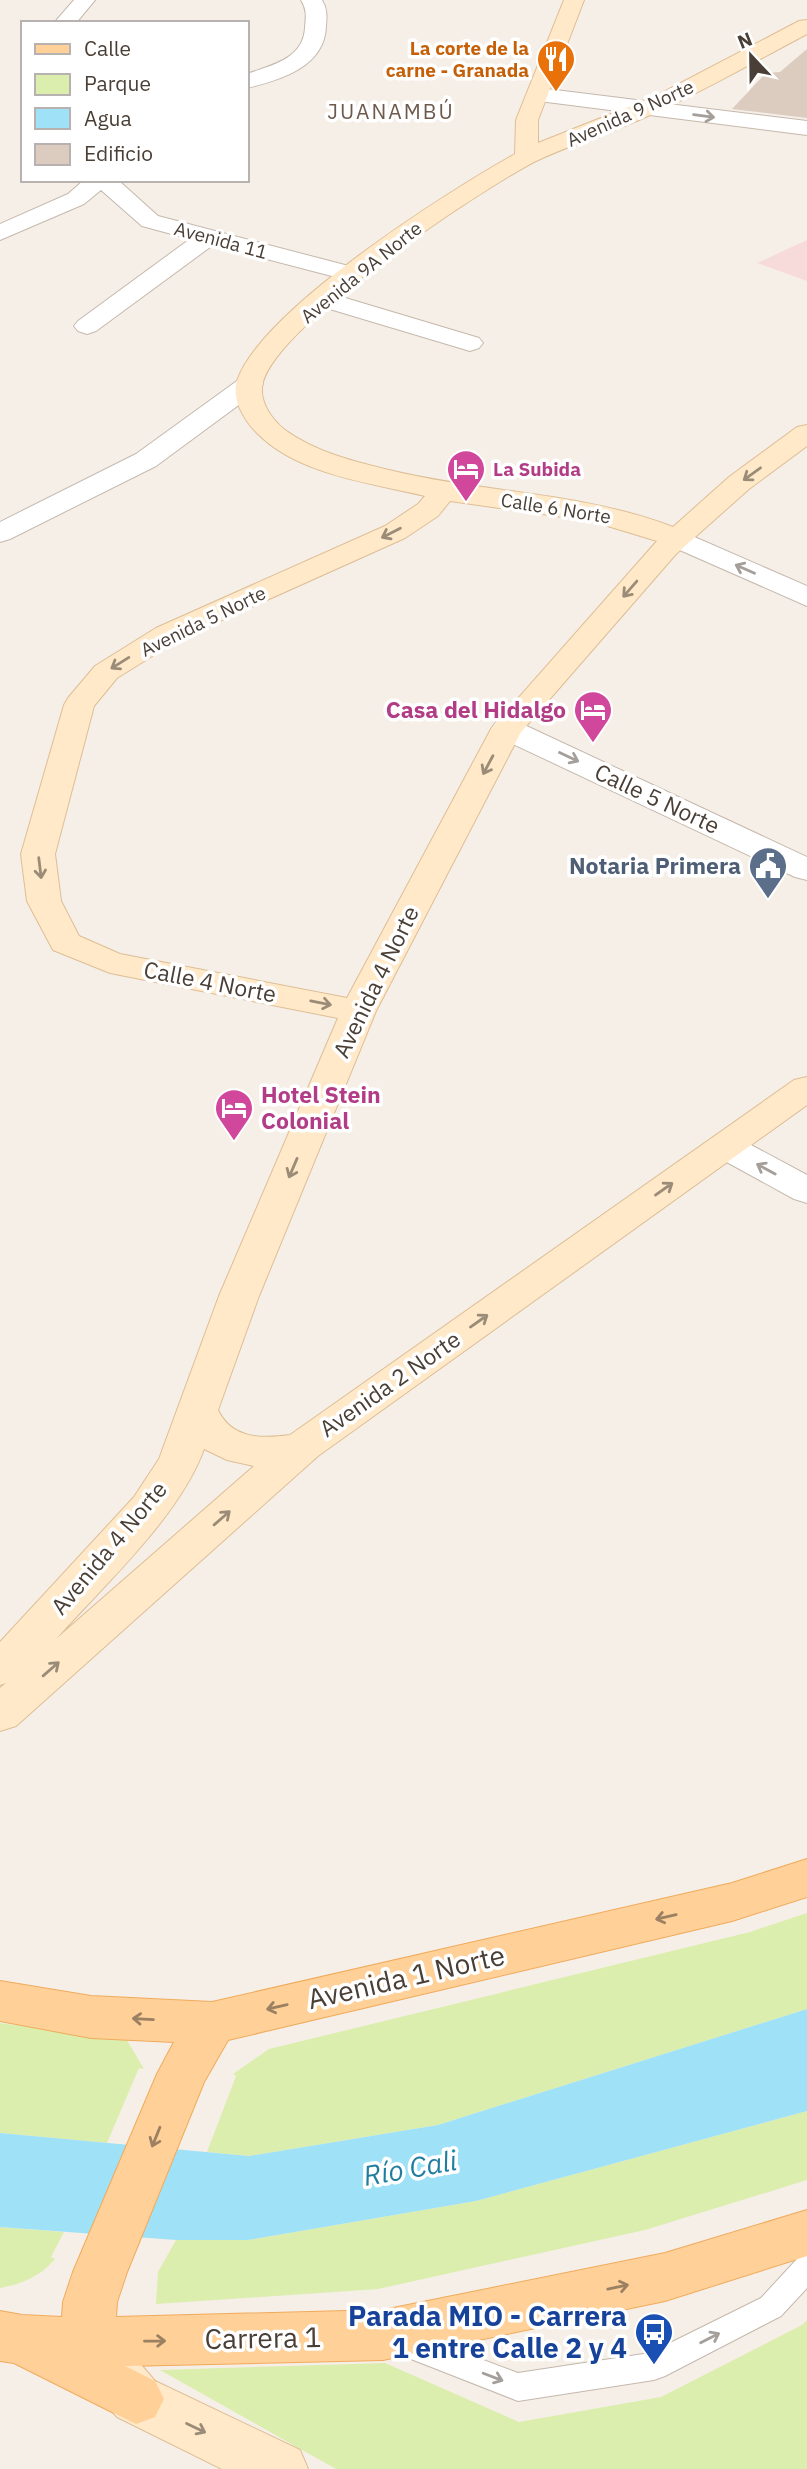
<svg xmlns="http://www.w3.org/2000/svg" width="807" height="2469" viewBox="0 0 807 2469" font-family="'IBM Plex Sans',sans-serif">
  <rect width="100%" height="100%" fill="#f6efe8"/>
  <path fill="#f7dbdb" d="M807,240V281L757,263Z"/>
  <path fill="#dbeead" d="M807,1913V2009L438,2125L249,2156L207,2152L236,2076L233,2074L269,2049L750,1932Z
    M0,2023L127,2040L144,2069L139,2068L107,2143L0,2133Z
    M807,2111V2180L645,2230L378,2289L156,2304L158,2272L176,2240H248L476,2201Z
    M0,2227L64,2232L51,2257L55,2259C41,2276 22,2284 0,2288Z
    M807,2320V2469H336L160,2370L385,2363L519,2422L661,2397L802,2325Z"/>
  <path fill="#9fe2f8" d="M807,2009V2111L476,2201L248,2240H176L0,2227V2133L249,2156L438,2125Z"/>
  <path fill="#dbccbf" d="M807,49V118L732,109L766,73L780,72Z"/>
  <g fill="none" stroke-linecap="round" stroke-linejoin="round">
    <defs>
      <path id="lane" d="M807,2255V2288L781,2316L665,2376L654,2380L518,2401L388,2350L383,2341L388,2332L398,2328L518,2373L650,2353L761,2298L797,2259Z"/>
      <path id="street" d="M74,0H95L76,23H54Z
        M301,0H322C327,8 327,16 326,26C325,67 280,80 247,88V74C272,65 303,59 305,28C306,17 307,9 301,0Z
        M539,88L807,121V135L531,100L528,95L531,90Z
        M84,180H118L158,216L360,269L363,274L360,279L351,281L213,245L96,331L87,334L78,331L74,326L78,321L190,239L142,226L101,190L84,204L0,240V224L68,194Z
        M322,291L479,338L483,343L479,348L470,351L313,304L309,299L313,294Z
        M250,376L259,378L263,384L259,390L156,466L10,539L0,542V522L136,454L241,378Z
        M676,529L807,586V606L666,544L662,538L666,532Z
        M507,720L518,722L807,857V880L795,877L496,736L491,729L496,722Z
        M725,1134L738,1138L807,1175V1203L794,1199L712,1154L706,1146L712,1138Z"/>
      <path id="secondary" d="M564,0H584L538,120V143L656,96L799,21L807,20V34C754,62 702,92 648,116C611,133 571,144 534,162C477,192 280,323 263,382C258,400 271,419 285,430C316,452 352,461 389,470C482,493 583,492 673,527L729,477L797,427L807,425V446L749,489L676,554L521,732L376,1011L259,1296L218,1410C232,1439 261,1439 290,1435L794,1080L807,1077V1105L318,1456L16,1726L0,1731V1688L6,1683L0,1685V1642L134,1497L159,1459L219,1296L338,1018L110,973L53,950L27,901L21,854L64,705L68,698L95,666L156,628L385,526L418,504L425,496C371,483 298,475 257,433C245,421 231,399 237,381C261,310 447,192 515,154L516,120ZM450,501L591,521L657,541L491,729L347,998L120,954L79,936L61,901L55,854L94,706L117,678L178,640L405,538L438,516ZM204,1449L227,1460L254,1466L56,1639C104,1585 180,1516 204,1449Z
        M118,2353L137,2360L155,2381L300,2450L308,2469H222L117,2417L99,2396L91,2378L99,2360Z"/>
      <path id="primary" d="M807,1859V1897L732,1921L228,2040L204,2082L127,2272L117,2302L116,2317L383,2310L665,2253L807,2210V2256L665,2301L383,2360L125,2366L155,2381L164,2399L155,2417L136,2424L14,2363L0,2361V2311L22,2315L62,2317L63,2302L73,2272L157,2074L174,2042L91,2038L0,2021V1981L91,1996L212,2002L732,1883Z"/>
    </defs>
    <use href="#lane" stroke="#c5b8ac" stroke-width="2"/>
    <use href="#street" stroke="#c5b8ac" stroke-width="2"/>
    <use href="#secondary" stroke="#ddbe95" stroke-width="2"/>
    <use href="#primary" stroke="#f0ab5c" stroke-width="2"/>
    <use href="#lane" fill="#fff" fill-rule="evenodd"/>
    <use href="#street" fill="#fff" fill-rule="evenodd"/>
    <use href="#secondary" fill="#ffe9c9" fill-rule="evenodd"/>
    <use href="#primary" fill="#ffd098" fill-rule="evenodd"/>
  </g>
  <defs><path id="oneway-shaft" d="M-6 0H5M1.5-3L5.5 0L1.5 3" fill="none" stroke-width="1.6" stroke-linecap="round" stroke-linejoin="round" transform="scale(1.75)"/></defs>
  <g stroke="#a49f9a">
    <use href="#oneway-shaft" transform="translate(704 116) rotate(7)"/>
    <use href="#oneway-shaft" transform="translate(745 569) rotate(-156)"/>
    <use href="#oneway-shaft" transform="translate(569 757) rotate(25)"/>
    <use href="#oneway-shaft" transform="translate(766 1169) rotate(-151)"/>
    <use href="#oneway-shaft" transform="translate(710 2338) rotate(-27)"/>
    <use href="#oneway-shaft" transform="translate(493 2377) rotate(21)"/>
  </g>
  <g stroke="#9b8c78">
    <use href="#oneway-shaft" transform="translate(752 474) rotate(144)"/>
    <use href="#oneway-shaft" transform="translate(391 533) rotate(153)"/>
    <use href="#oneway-shaft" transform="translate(630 589) rotate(131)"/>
    <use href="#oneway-shaft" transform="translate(120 663) rotate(148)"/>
    <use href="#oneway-shaft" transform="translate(488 765) rotate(118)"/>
    <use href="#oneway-shaft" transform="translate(40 868) rotate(83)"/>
    <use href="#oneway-shaft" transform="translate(321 1003) rotate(11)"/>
    <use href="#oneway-shaft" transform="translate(293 1168) rotate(113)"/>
    <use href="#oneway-shaft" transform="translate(664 1189) rotate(-35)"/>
    <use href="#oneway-shaft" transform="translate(479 1321) rotate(-35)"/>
    <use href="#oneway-shaft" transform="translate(222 1518) rotate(-41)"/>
    <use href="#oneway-shaft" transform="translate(51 1669) rotate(-41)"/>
    <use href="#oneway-shaft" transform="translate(196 2428) rotate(26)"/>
  </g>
  <g stroke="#9b8062">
    <use href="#oneway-shaft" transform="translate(666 1917) rotate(167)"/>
    <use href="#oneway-shaft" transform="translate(277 2007) rotate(167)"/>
    <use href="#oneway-shaft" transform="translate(143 2019) rotate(-177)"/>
    <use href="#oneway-shaft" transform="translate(156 2137) rotate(112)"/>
    <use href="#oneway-shaft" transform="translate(618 2287) rotate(-12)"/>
    <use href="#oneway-shaft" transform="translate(155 2341) rotate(-1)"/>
  </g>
  <defs>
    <symbol id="restaurant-pin" viewBox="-11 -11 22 30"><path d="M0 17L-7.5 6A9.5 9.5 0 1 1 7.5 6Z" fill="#e8710a" stroke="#fff"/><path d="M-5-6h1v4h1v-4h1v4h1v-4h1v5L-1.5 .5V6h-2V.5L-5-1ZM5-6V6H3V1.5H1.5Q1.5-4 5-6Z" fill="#fff"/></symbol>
    <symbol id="hotel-pin" viewBox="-11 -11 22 30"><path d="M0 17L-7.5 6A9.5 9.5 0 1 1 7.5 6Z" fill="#d1479c" stroke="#fff"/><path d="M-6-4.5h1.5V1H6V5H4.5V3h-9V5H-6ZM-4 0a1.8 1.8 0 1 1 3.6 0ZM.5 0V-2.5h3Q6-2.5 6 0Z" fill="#fff"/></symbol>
    <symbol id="civic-pin" viewBox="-11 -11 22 30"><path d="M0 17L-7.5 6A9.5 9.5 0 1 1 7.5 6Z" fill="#5c6f8a" stroke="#fff"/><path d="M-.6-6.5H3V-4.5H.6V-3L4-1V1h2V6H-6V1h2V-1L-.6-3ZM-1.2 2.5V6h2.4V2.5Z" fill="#fff"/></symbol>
    <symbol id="bus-pin" viewBox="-11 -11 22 30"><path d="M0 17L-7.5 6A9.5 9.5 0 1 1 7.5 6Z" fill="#1a4fb4" stroke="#fff"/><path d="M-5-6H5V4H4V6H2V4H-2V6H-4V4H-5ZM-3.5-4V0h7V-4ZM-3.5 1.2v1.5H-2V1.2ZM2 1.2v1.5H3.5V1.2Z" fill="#fff"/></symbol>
  </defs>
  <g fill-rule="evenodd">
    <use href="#restaurant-pin" x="534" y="37" width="44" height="60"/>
    <use href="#hotel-pin" x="444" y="447" width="44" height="60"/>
    <use href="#hotel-pin" x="571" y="688" width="44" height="60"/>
    <use href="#civic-pin" x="746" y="844" width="44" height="60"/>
    <use href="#hotel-pin" x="212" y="1086" width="44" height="60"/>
    <use href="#bus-pin" x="632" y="2310" width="44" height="60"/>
  </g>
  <g text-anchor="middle" stroke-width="7" stroke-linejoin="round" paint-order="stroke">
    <g font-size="19" font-weight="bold" fill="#c56008" stroke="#fff" text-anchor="end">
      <text x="529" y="55">La corte de la<tspan x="529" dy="22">carne - Granada</tspan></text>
    </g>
    <g font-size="19" fill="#4a3f36" stroke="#fff">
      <text transform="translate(630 113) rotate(-24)" y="7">Avenida 9 Norte</text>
      <text transform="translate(221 240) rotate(15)" y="7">Avenida 11</text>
      <text transform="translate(361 272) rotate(-39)" y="7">Avenida 9A Norte</text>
      <text transform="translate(556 508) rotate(9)" y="7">Calle 6 Norte</text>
      <text transform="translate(203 621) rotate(-26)" y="7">Avenida 5 Norte</text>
    </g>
    <g font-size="19" font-weight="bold" fill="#b23c85" stroke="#fff" text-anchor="start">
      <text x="493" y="476">La Subida</text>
    </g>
    <g font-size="21" letter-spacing="2" fill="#6e5a4c" stroke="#fff">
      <text x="391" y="119">JUANAMBÚ</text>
    </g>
    <g font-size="23" font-weight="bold" fill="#b23c85" stroke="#fff" text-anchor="end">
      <text x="566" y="718">Casa del Hidalgo</text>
      <text x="261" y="1103" text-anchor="start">Hotel Stein<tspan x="261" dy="26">Colonial</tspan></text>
    </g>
    <g font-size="23" fill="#4a3f36" stroke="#fff">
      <text transform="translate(657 799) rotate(25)" y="8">Calle 5 Norte</text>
      <text transform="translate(210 982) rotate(11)" y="8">Calle 4 Norte</text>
      <text transform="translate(376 982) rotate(-64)" y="8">Avenida 4 Norte</text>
      <text transform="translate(390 1384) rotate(-35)" y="8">Avenida 2 Norte</text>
      <text transform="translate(109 1548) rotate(-50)" y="8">Avenida 4 Norte</text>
    </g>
    <g font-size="23" font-weight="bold" fill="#4e5e75" stroke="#fff" text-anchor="end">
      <text x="741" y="874">Notaria Primera</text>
    </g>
    <g font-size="28" fill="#4a3f36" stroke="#fff">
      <text transform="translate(406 1977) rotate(-13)" y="10">Avenida 1 Norte</text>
      <text transform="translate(263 2338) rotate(-1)" y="10">Carrera 1</text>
    </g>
    <g font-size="28" font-style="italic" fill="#1f7e9f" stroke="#fff">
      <text transform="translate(410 2168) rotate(-10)" y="10">Río Cali</text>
    </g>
    <g font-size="28" font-weight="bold" fill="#164399" stroke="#fff" text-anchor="end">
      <text x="627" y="2326">Parada MIO - Carrera<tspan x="627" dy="32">1 entre Calle 2 y 4</tspan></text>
    </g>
  </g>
  <rect x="21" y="21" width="228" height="161" fill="#ffffff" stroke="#b7b2af" stroke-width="2"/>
  <rect x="35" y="44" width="35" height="10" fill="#ffd098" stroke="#b7b2af" stroke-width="2"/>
  <text x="84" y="56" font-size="21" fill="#4a3f36">Calle</text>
  <rect x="35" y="74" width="35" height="21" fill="#dbeead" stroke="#b7b2af" stroke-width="2"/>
  <text x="84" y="91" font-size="21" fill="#4a3f36">Parque</text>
  <rect x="35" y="108" width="35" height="21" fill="#9fe2f8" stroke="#b7b2af" stroke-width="2"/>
  <text x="84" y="126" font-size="21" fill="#4a3f36">Agua</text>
  <rect x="35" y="144" width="35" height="21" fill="#dbccbf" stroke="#b7b2af" stroke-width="2"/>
  <text x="84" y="161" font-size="21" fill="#4a3f36">Edificio</text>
  <g transform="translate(751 56) rotate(338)" stroke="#ffffff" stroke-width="5" paint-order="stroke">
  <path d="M0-5L12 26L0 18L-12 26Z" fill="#4a3f36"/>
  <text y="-10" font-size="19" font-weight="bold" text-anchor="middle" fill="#4a3f36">N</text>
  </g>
</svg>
